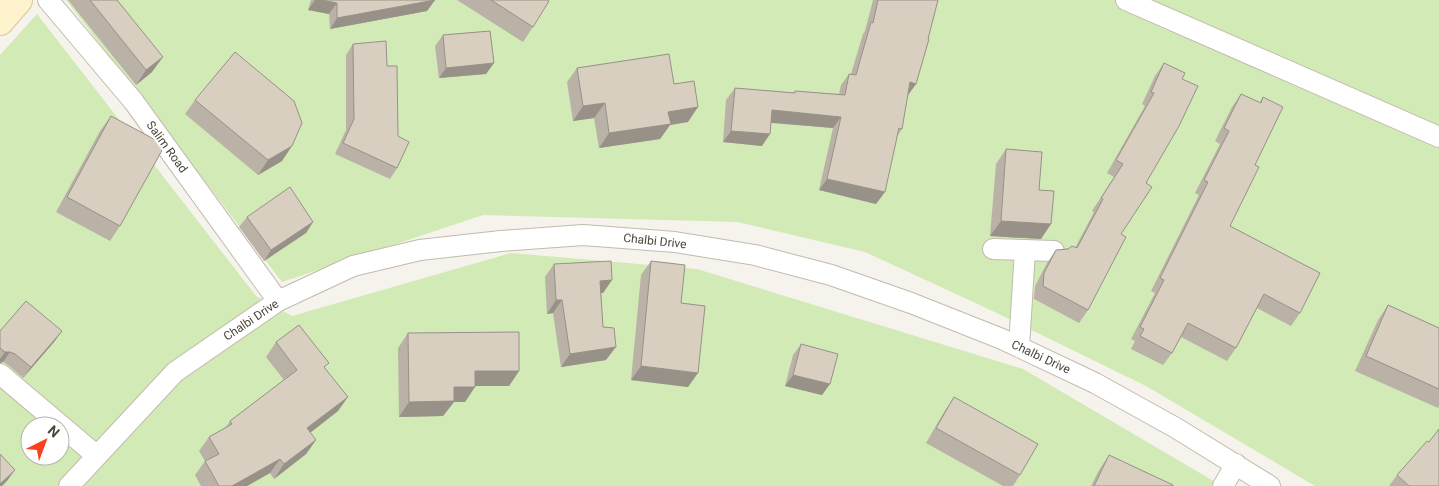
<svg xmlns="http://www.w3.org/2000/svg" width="1439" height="486" viewBox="0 0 1439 486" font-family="Roboto,sans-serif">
  <rect width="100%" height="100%" fill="#f6f3ec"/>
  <path fill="#d2eab5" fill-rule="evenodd" d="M66,0H1439V486H1315L1146,386L982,306L865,252L738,222L483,215L282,282Z
    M37,14L256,296L292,316L511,253L697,269L1023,369L1222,486H0V55ZM30,426H60V456H30Z"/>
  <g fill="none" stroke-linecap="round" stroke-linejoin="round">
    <defs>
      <path id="street" d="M48,0L134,102L278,301
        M1126,0L1439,137
        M993,249L1054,251
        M1019,347L1025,250
        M0,374L97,456
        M69,486L175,372L278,301L353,266L420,250L501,241L583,235L675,242L755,255L831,275L911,303L1002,339L1095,383L1176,428L1270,486
        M1223,486L1236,464"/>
      <path id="secondary" d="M0,21L18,0"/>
    </defs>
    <use href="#street" stroke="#c2bbae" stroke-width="22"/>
    <use href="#secondary" stroke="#d6c79b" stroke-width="30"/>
    <use href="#street" stroke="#fff" stroke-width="20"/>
    <use href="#secondary" stroke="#fff3cd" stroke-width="28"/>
  </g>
  <path fill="#bab2a6" d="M68,0H117L152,72L136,85Z
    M311,0H435L427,11L330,29L329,14L308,10Z
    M457,0H547L533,27L523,42Z
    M873,0H938L916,84L908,95H907L902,129L898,135L876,204L819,190L833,128L771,123L762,146L723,142L726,100L735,88L794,93L795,91L839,94L841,85L849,74H851L863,34L865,31Z
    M443,35L494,63L486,74L439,78L435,46Z
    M353,44L387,66L398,136L397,168L390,179L335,154L346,130V55Z
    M1164,63L1182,79L1146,183L1121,234L1088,310L1079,323L1034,299L1035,286L1047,263L1056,250L1075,248L1094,212L1092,211L1114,177L1107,173L1145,106L1142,104L1155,76Z
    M577,68L674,84L688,122L670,125L660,139L599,148L594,118L573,121L567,82Z
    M1241,94L1259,103L1263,97L1255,165L1230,226L1300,313L1291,326L1257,308L1236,348L1227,361L1181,337L1172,353L1163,365L1131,349L1135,341L1131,339L1155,293L1151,291L1199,195L1195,193L1220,144L1215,141L1232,107Z
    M195,100L282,161L258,175L185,114Z
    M111,116L120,226L110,241L56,212L100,131Z
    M1006,149L1039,190L1041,239L990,236L996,164Z
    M247,217L313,222L306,233L264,261L239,227Z
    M651,261L681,303L688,387L631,380L641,275Z
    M554,264L612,280L603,293H601L603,327L606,360L561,367L553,313L547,314L545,277Z
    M1388,305L1439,328V406L1438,408L1355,371L1378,320Z
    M0,331H62L54,342L23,378L8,365L3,362L0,363Z
    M408,333L519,371L509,386H475L465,402H454L443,416L399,417L398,348Z
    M276,342L325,368L338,411L310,433L316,440L306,454L274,479L270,473L247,486H201L195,475L205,461L199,451L209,437L226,427L230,421L284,380L266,357Z
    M801,344L830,384L822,395L785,386L793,355Z
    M954,397L1020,475L1013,486H1003L926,443L944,412Z
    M1429,442L1439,486H1389L1397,475Z
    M1109,455L1173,486H1091L1099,470Z"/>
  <path fill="#979187" d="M315,0H322L337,3L329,14L308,10Z
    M435,0L427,11L330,29L337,18Z
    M163,57L152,72L136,85L146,70Z
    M494,63L486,74L439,78L446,68Z
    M910,82L916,84L908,95L901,93Z
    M605,103L594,118L573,121L583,106Z
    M698,107L688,122L670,125L660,139L599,148L609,133L668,112Z
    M772,110L841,117L833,128L764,122Z
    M731,131L770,134L762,146L723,142Z
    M292,146L282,161L258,175L268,160Z
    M827,179L885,192L876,204L819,190Z
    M1001,221L1051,224L1041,239L990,236Z
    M313,222L306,233L264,261L271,250Z
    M612,280L603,293L591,294L600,281Z
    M556,300H562L553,313L547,314Z
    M62,331L54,342L23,378L31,367Z
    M616,347L606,360L561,367L570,354Z
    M5,352H10L3,362L0,363V359Z
    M641,366L698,373L688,387L631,380Z
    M475,371H519L509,386H464Z
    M793,375L830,384L822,395L785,386Z
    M454,387H475L465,402H454L443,416L399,417L409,402Z
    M348,397L338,411L297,443L307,428Z
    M316,440L306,454L274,479L284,464Z
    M280,459L270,473L247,486H232Z
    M15,470L7,481L2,486H0V484Z"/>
  <path fill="#d8cfc1" stroke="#979187" d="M90,0H117L163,57L146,70Z
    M322,0H435L337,18V3Z
    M491,0H547L549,1L533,27Z
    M878,0H938L928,39H929L916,84L910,82L902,129L899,128L885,192L827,179L841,117L772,110L770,134L731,131L735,88L795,93V91L845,95L849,74L856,75L871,22L873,23Z
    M490,31L494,63L446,68L443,35Z
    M386,41L387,66H397L398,136L409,142L397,168L343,143L354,119L353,44Z
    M235,52L294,101L302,123L292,146L268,160L195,100Z
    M669,54L674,84L694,81L698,107L668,112L671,124L609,133L605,103L583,106L577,68Z
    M1164,63L1185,73L1182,79L1198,86L1179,126L1146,183L1152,187L1121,234L1126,237L1088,310L1043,286L1044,273L1056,250L1068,249L1072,246L1077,248L1103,199L1101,198L1123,164L1116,160L1154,93L1151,92Z
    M1241,94L1261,103L1263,97L1283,107L1255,165L1259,167L1230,226L1320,273L1300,313L1264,294L1236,348L1188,323L1172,353L1140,336L1144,329L1140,327L1164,280L1160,278L1208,182L1204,180L1229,131L1224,128Z
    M111,116L165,145L120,226L67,197Z
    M1006,149L1042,152L1039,190L1054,191L1051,224L1001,221Z
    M290,187L313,222L271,250L247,217Z
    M611,261L612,280L600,281L603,327L614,328L616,347L570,354L562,300H556L554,264Z
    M651,261L685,265L681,303L705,306L698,373L641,366Z
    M26,301L62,331L31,367L15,354L10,352H5L0,348V331Z
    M1388,305L1439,328V389L1366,356Z
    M299,325L329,363L324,367L348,397L307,428L316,440L284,464L280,459L232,486H219L205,461L219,454L209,437L232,424L230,421L297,370L276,342Z
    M519,332V371H475V387H454V401L409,402L408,333Z
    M801,344L838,354L830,384L793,375Z
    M954,397L1038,444L1020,475L936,428Z
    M1439,429V486H1409L1397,475L1427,441L1429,442Z
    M0,454L15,470L0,484Z
    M1109,455L1173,485V486H1094Z"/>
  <g text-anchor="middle" stroke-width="4" stroke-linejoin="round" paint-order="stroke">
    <g font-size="12" fill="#4b4439" stroke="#fff">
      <text transform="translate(167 147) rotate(54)" y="4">Salim Road</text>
      <text transform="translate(655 241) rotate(6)" y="4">Chalbi Drive</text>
      <text transform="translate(251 320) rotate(-34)" y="4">Chalbi Drive</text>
      <text transform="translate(1041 357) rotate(25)" y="4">Chalbi Drive</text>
    </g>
  </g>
  <g transform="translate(45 441) rotate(42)"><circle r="24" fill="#ffffff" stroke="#b7b4b0"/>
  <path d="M0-4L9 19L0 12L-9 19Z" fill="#fc3f1d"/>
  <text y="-8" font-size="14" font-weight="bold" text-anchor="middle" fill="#4b4439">N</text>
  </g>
</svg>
